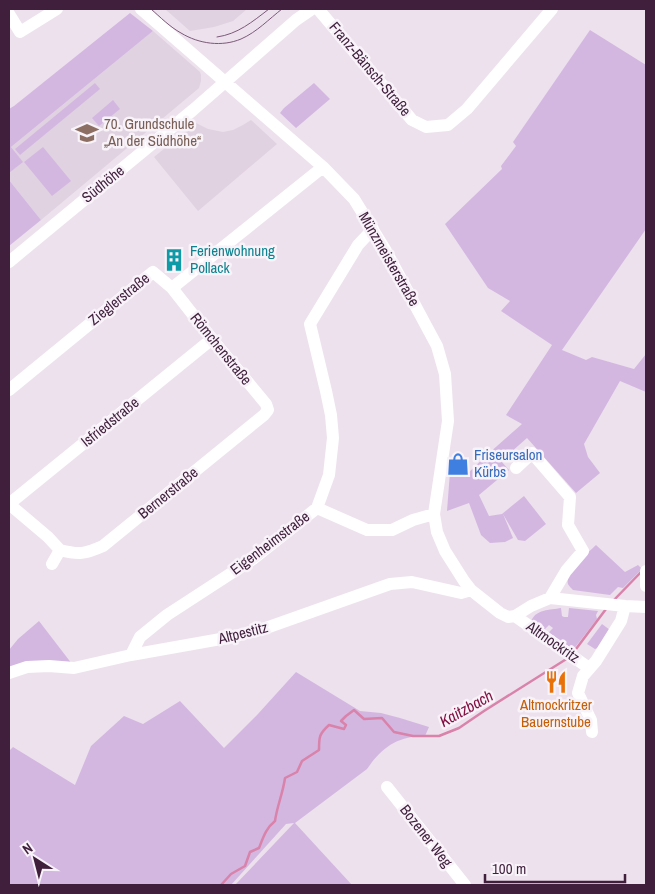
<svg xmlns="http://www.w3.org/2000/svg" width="655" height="894" viewBox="0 0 655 894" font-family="'Archivo Narrow',sans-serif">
  <rect width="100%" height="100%" fill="#ede1ed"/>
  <path fill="#e0d2e1" d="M165,9H247L233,21L214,27L190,31Z
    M153,31L200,72L201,75V81L199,88L41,220L9,180V173L22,162L11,147Z
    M251,120L277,144L198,211L154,157L196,123L208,129L223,132L233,130L243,125Z"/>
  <path fill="#d3b7e1" d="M130,13L153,31L11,147L23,162L9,173V109L14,106Z
    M590,30L646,65V229L562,350L586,360L592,357L634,369L646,354V392L620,381L584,444L588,457L600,473L576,493L527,438L501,461L509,470L479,495L489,516L502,514L524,496L546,524L525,541L518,540L503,514L513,538L505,542L490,543L481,535L469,503L447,511L450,472L466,475L488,454L522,424L506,415L552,345L501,311L510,301L488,288L445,224L502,169L501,166L516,146L513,142Z
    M95,83L100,89L20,155L15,149Z
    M314,83L330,99L296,128L280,113L284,108Z
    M113,100L120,109L99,126L92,118Z
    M43,147L71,181L52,196L24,162Z
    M9,180L41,220L9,246Z
    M596,545L625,572L638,565L642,569L623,588L618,587L610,595L573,590C573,590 568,585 568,584C564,573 589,552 596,545Z
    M561,608L562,616L564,617H568L569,608L598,611L596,615L597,619L573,650L547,634L553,628L549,625L544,630L531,622C535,609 550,610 561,608Z
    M39,621L72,664L9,669V650L18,639Z
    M602,624L610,630L600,647L595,649L587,644Z
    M296,672L360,711L381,713L400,718L429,727L425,736C398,736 382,747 367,769L295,823L352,885H235L294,823L286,824L231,885H9V751L13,747L75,785L91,746L124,716L143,724L180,701L224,748L257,715Z"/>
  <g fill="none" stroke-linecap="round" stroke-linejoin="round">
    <path stroke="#d982aa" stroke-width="2.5" d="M613,601L642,571
      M573,653L606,609
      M221,885L231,874L245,866L250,852L259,848C263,838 266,828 275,821C277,806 283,793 285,778L297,772L302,761L319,750C319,737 319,734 329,725L344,729L346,725L341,721L346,716L354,710L364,719L382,718L394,732L413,736H439L459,728L484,711L568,658"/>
    <path stroke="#fff" stroke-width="12" d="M141,9L323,167L354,199L386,251L437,346L445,374L448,421L434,514L437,532L445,551L464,581L471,590L500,613L508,617L515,616L531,606L550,598L625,606L646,607
      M318,9L412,120L426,127L448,125L467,109L552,9
      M9,14L20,32L57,9
      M9,262L193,110L296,20L312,9
      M172,288L323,167
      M9,390L153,272L172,288L212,339L266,404L268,410L264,415L103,546C85,554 79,555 60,550
      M516,468L532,453L570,497L568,525L583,551L566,571L550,598
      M9,504L212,339
      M9,504L48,537L60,550
      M317,508L367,530H392L413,520L434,514
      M52,564L60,550
      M646,571V586
      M515,616L589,668
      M131,655L140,637L167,615L253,559L317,508L329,475L333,438L331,415L326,391L310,324L358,245L373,229
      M9,673L27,667L49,666L74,668L131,655L232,637L266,628L390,584L412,582L461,593L471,590
      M592,732L591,720L578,693L583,676L596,661L621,621L625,606
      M387,787L465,885"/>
    <path stroke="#7c5978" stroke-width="1" d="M151,9C160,17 170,27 181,33C199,44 222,47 241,39C257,32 269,19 282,9
      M217,37C238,34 252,22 269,9"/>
  </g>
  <defs>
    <symbol id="school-bare" viewBox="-9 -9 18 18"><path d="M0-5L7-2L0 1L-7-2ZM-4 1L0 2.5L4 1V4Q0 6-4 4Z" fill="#8d6e63" stroke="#f8f2f9" stroke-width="2.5" paint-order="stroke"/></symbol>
    <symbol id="building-bare" viewBox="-9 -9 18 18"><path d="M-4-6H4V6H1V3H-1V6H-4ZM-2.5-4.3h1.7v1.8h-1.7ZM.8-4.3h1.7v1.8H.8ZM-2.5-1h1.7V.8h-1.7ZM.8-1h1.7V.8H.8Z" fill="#0f9aa8" stroke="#f8f2f9" stroke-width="2.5" paint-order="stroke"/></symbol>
    <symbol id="shop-bare" viewBox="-9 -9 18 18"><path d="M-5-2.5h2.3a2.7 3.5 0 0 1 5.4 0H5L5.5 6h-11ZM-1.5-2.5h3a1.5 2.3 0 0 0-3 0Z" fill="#3f7fe0" stroke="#f8f2f9" stroke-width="2.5" paint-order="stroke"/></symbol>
    <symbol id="restaurant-bare" viewBox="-9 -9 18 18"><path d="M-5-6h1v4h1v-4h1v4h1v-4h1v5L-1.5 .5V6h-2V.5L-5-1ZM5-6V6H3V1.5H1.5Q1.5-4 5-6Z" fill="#e8710a" stroke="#f8f2f9" stroke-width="2.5" paint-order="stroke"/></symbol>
  </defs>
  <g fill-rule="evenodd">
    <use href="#school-bare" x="71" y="117" width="32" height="32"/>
    <use href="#building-bare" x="158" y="244" width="32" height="32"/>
    <use href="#shop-bare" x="442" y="448" width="32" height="32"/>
    <use href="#restaurant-bare" x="540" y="666" width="32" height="32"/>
  </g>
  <g text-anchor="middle" stroke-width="5" stroke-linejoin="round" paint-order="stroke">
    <g font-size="15" fill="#401f3c" stroke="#f8f2f9">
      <text transform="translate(370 69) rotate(50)" y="5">Franz-Bänsch-Straße</text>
      <text transform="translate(103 184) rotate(-39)" y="5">Südhöhe</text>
      <text transform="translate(389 259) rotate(60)" y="5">Münzmeisterstraße</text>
      <text transform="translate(119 299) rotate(-39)" y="5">Zieglerstraße</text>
      <text transform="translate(221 349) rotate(51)" y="5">Römchenstraße</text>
      <text transform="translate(110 422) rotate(-39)" y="5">Isfriedstraße</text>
      <text transform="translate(168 493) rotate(-39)" y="5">Bernerstraße</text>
      <text transform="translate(270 543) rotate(-37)" y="5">Eigenheimstraße</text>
      <text transform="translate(243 633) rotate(-14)" y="5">Altpestitz</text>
      <text transform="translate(553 642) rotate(35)" y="5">Altmockritz</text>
      <text transform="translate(426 836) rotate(52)" y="5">Bozener Weg</text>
    </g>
    <g font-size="15" fill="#785e54" stroke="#f8f2f9" text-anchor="start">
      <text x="104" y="129">70. Grundschule<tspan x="104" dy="17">„An der Südhöhe“</tspan></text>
    </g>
    <g font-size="15" fill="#0d838f" stroke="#f8f2f9" text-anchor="start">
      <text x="190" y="256">Ferienwohnung<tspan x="190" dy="17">Pollack</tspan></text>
    </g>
    <g font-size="15" fill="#366cbe" stroke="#f8f2f9" text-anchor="start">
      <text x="474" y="460">Friseursalon<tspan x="474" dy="17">Kürbs</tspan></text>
    </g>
    <g font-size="15" fill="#c56008" stroke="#f8f2f9">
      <text x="556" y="710">Altmockritzer<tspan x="556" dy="17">Bauernstube</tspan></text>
    </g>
    <g font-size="16" font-style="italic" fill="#831244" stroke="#f8f2f9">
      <text transform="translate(466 708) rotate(-29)" y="6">Kaitzbach</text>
    </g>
  </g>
  <rect width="655" height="894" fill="none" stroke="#401f3c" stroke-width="20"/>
  <g transform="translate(35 859) rotate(324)" stroke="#f8f2f9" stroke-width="4" paint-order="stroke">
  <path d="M0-4L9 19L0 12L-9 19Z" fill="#401f3c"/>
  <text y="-8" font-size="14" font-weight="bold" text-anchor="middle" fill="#401f3c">N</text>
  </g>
  <path d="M485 874v8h140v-8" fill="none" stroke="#401f3c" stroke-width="2.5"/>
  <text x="492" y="874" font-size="15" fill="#401f3c" stroke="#f8f2f9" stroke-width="4" paint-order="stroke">100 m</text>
</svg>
